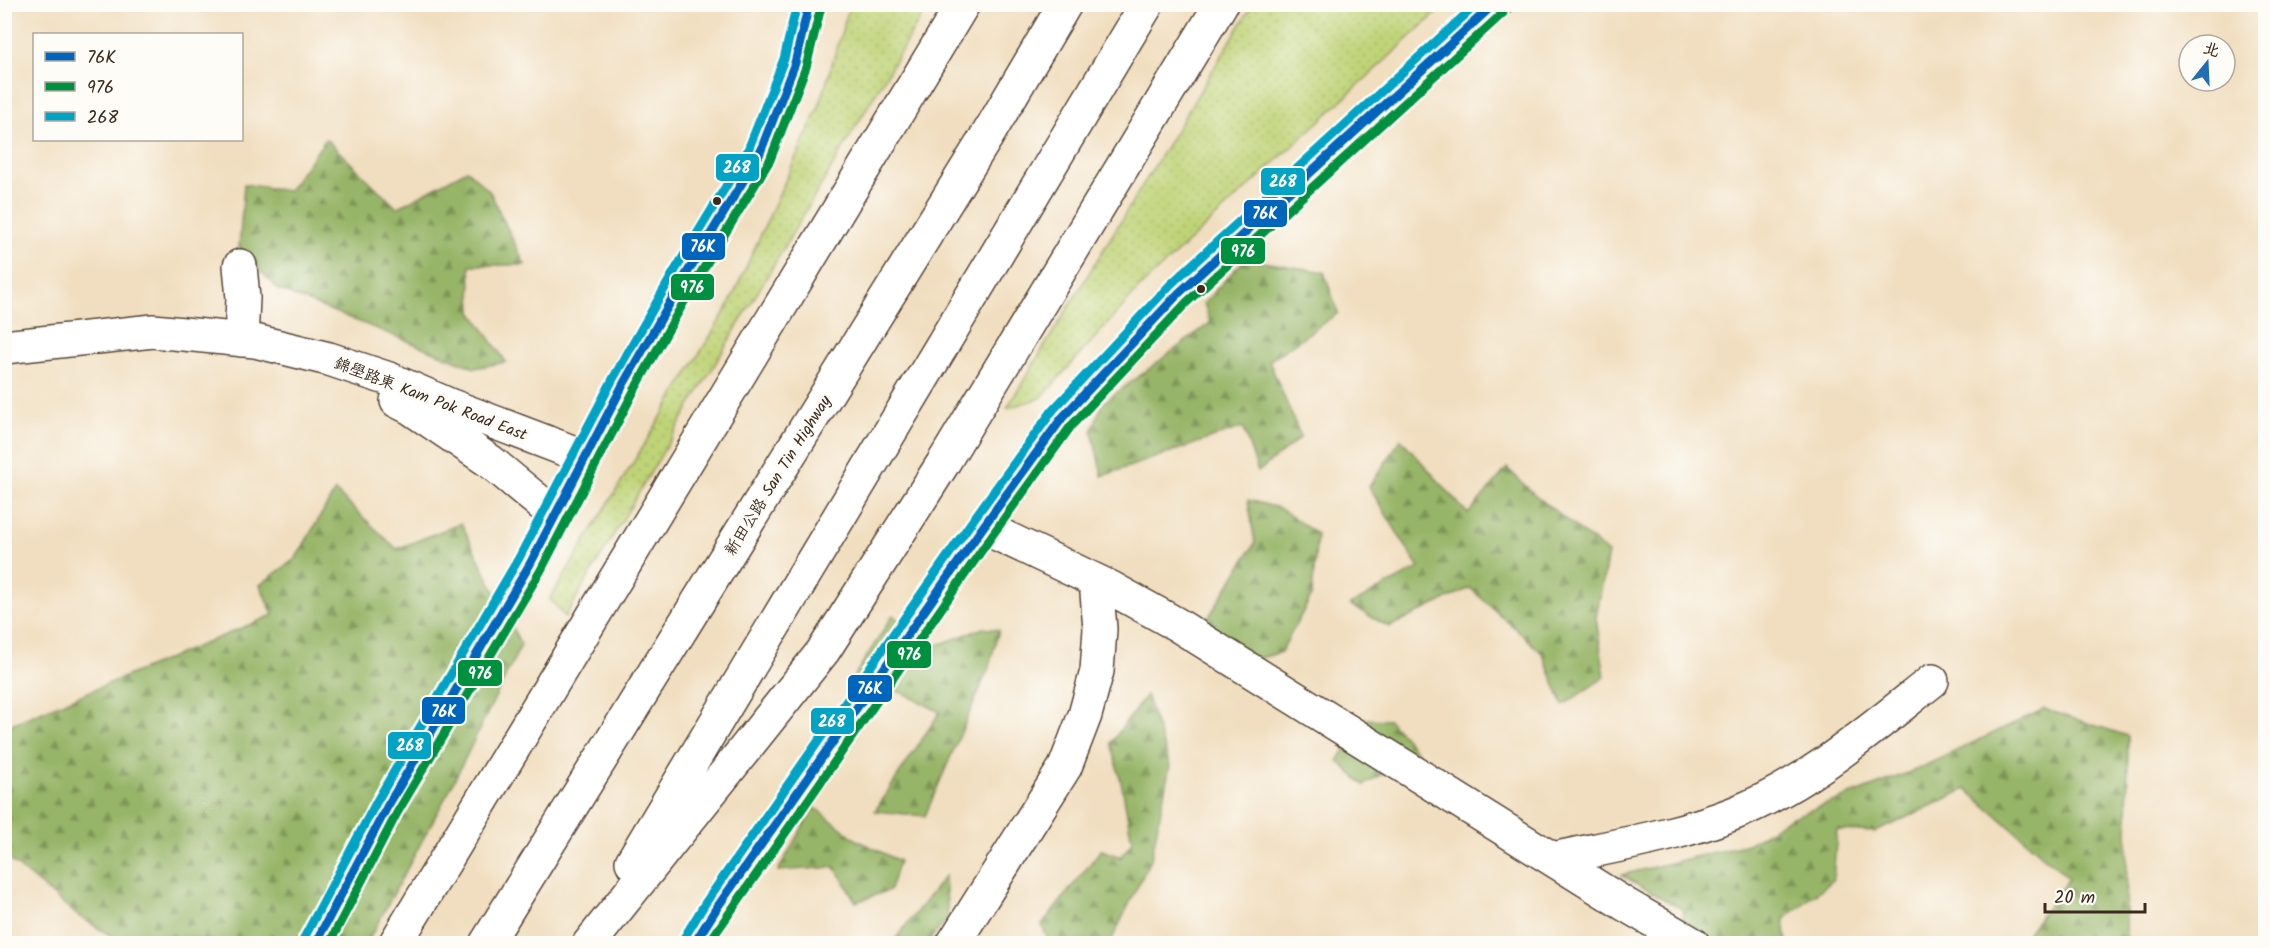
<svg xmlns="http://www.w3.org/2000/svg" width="2270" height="948" viewBox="0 0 2270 948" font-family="Kalam,'LXGW WenKai TC',sans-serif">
  <defs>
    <pattern id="grass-dots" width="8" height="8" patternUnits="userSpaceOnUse" patternTransform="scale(1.5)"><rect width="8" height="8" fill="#bfd377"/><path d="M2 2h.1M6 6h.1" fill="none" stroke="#a5b566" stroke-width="1.8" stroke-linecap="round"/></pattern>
    <pattern id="forest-firs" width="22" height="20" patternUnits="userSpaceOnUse" patternTransform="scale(1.5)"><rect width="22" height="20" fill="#97b568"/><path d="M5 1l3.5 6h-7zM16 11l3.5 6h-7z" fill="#7c9355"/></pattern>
  </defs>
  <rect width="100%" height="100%" fill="#fdfcf7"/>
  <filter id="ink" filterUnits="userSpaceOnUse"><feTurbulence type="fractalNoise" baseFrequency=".0167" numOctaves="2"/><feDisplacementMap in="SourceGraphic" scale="12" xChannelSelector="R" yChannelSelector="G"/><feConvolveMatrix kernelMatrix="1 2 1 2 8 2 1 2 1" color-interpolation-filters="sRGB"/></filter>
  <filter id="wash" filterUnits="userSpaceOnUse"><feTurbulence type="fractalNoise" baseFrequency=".008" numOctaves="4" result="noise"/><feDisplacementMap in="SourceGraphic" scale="24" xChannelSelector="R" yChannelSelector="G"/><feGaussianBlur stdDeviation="1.35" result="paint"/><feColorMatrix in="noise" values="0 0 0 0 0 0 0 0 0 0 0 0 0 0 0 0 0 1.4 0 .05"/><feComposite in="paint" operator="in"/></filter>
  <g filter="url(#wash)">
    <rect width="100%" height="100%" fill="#f1dec0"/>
    <path fill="url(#grass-dots)" stroke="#7d7e4a" stroke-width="1.5" d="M850,4L928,5L565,617L550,599L728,307L820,104Z
      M1253,4L1445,5L1142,285L1041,398L1007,408Z"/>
    <path fill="url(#forest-firs)" stroke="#697043" stroke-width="1.5" d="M326,139L397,208L467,170L490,192L525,265H470L472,312L506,362L475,368L279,290L239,249L244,184L288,191Z
      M1245,259L1324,272L1338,313L1269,361L1301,437L1258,472L1243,427L1102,476L1092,431L1102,404L1210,323L1204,303Z
      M1401,439L1468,514L1507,468L1535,495L1608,553L1596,618L1605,677L1563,705L1542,653L1470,588L1389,627L1350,605L1419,568L1369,487Z
      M335,491L397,549L461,523L521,645L449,791L367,943H123L78,916L5,856V728L14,723L273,615L260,585L296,558Z
      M1248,500L1279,508L1317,534L1312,595L1281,652L1217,671L1203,626L1255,543Z
      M893,615L927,649L983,628L999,630L988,670L925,816L875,811L940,712L903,693L853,678Z
      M1146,695L1170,765L1151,859L1110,943H1049L1042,925L1101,850L1121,857L1132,842L1122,786L1111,743Z
      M2044,709L2128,736L2126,943H2020L2069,878L1966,789L1876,832L1837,830L1833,880L1784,919L1787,943H1677L1684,910L1621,875L1748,844L1790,818L1918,769Z
      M1363,719L1389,720L1418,753L1364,785L1338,761Z
      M814,807L857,840L899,861L890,890L856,902L835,867L778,871Z
      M945,876L948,918L927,943H892Z"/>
  </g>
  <g filter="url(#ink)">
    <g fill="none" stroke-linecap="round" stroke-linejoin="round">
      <defs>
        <path id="minor" d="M240,266L243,298L241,340
          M4,347L153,331L255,341L329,359L389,379L449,405L585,457
          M397,401L411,408L491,462L555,515
          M983,527L1111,588L1176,624L1626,905L1693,944
          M1553,859C1613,846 1677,836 1735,813C1809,783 1870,730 1932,681
          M694,944L716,909L983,527L1062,418L1179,293L1495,4
          M953,944L1065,767L1085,715L1097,671L1100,629L1096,581"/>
        <path id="major" d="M315,944L387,807L530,564L624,383L684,278L759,155L795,63L809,4"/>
        <path id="highway" d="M632,862L1147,4
          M395,944L963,4
          M486,944L990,131L1065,4
          M589,944L824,650L942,465L1221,4"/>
      </defs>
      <use href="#minor" stroke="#564536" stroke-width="36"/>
      <use href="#major" stroke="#564536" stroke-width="36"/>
      <use href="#highway" stroke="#564536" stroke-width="36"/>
      <use href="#minor" stroke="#fff" stroke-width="33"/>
      <use href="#major" stroke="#fff" stroke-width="33"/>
      <use href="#highway" stroke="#fff" stroke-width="33"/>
      <defs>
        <path id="bus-1" d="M315,944L387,807L530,564L624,383L684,278L759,155L795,63L809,4
          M694,944L716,909L983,527L1062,418L1179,293L1494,4"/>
        <path id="bus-2" d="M329,944L397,813L541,570L635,389L694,284L770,160L806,67L821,7
          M708,944L993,534L1071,426L1187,302L1503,13"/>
        <path id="bus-3" d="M304,938L377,801L519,558L614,377L674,272L748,150L784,59L797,4
          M684,938L706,902L973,520L1053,410L1171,284L1477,4"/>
      </defs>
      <use href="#bus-1" stroke="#fdfcf7" stroke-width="14"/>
      <use href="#bus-2" stroke="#fdfcf7" stroke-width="14"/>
      <use href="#bus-3" stroke="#fdfcf7" stroke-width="14"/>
      <use href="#bus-1" stroke="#0065bd" stroke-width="9"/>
      <use href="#bus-2" stroke="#009140" stroke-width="9"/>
      <use href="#bus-3" stroke="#03a3c5" stroke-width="9"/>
    </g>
  </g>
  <g fill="#3b2a1e" stroke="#fdfcf7" stroke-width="2">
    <circle cx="717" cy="201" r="5"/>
    <circle cx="1201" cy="289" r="5"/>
  </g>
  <g text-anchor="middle" stroke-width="6" stroke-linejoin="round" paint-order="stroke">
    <g font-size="16" fill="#3b2a1e" stroke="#fdfcf7">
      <text transform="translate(431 398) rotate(21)" y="6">錦壆路東 Kam Pok Road East</text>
      <text transform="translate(777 475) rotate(-58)" y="6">新田公路 San Tin Highway</text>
    </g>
  </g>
  <g stroke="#fdfcf7" stroke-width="2">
    <rect x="715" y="153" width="45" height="29" rx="6" fill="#03a3c5"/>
    <rect x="1260" y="167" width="46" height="29" rx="6" fill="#03a3c5"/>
    <rect x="1243" y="199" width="45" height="29" rx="6" fill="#0065bd"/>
    <rect x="681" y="232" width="45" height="29" rx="6" fill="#0065bd"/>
    <rect x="1220" y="237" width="46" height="28" rx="6" fill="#009140"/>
    <rect x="670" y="273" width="45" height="28" rx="6" fill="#009140"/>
    <rect x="886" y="640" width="46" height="29" rx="6" fill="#009140"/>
    <rect x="457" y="659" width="46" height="28" rx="6" fill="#009140"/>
    <rect x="847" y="674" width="46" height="29" rx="6" fill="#0065bd"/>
    <rect x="421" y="696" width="45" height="29" rx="6" fill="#0065bd"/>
    <rect x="810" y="707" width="45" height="28" rx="6" fill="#03a3c5"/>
    <rect x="387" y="731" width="45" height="29" rx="6" fill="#03a3c5"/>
  </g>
  <g font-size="16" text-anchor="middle" font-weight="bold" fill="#fff">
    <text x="737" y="173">268</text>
    <text x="1283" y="187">268</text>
    <text x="1265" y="219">76K</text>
    <text x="703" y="252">76K</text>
    <text x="1243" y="257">976</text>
    <text x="692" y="293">976</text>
    <text x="909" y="660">976</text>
    <text x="480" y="679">976</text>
    <text x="870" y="694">76K</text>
    <text x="444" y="717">76K</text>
    <text x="832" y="727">268</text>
    <text x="410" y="751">268</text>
  </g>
  <rect width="2270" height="948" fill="none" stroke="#fdfcf7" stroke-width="24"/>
  <rect x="33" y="33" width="210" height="108" fill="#fdfcf7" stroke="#afa8a0" stroke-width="1.5"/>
  <rect x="45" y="52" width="30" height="9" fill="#0065bd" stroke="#afa8a0" stroke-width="1.5"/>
  <text x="87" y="63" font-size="18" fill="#3b2a1e">76K</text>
  <rect x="45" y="82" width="30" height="9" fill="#009140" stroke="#afa8a0" stroke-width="1.5"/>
  <text x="87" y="93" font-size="18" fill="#3b2a1e">976</text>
  <rect x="45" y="112" width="30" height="9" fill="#03a3c5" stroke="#afa8a0" stroke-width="1.5"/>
  <text x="87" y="123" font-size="18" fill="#3b2a1e">268</text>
  <g transform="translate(2207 63) rotate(18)"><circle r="28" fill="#fdfcf7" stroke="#afa8a0" stroke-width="1.5"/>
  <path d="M0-4.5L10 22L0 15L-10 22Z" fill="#1f6fb2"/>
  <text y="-9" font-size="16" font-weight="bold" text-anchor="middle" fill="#3b2a1e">北</text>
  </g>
  <path d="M2045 903v9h100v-9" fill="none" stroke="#3b2a1e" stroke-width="3"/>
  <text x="2054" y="903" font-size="18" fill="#3b2a1e" stroke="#fdfcf7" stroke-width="4.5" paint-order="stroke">20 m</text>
</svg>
